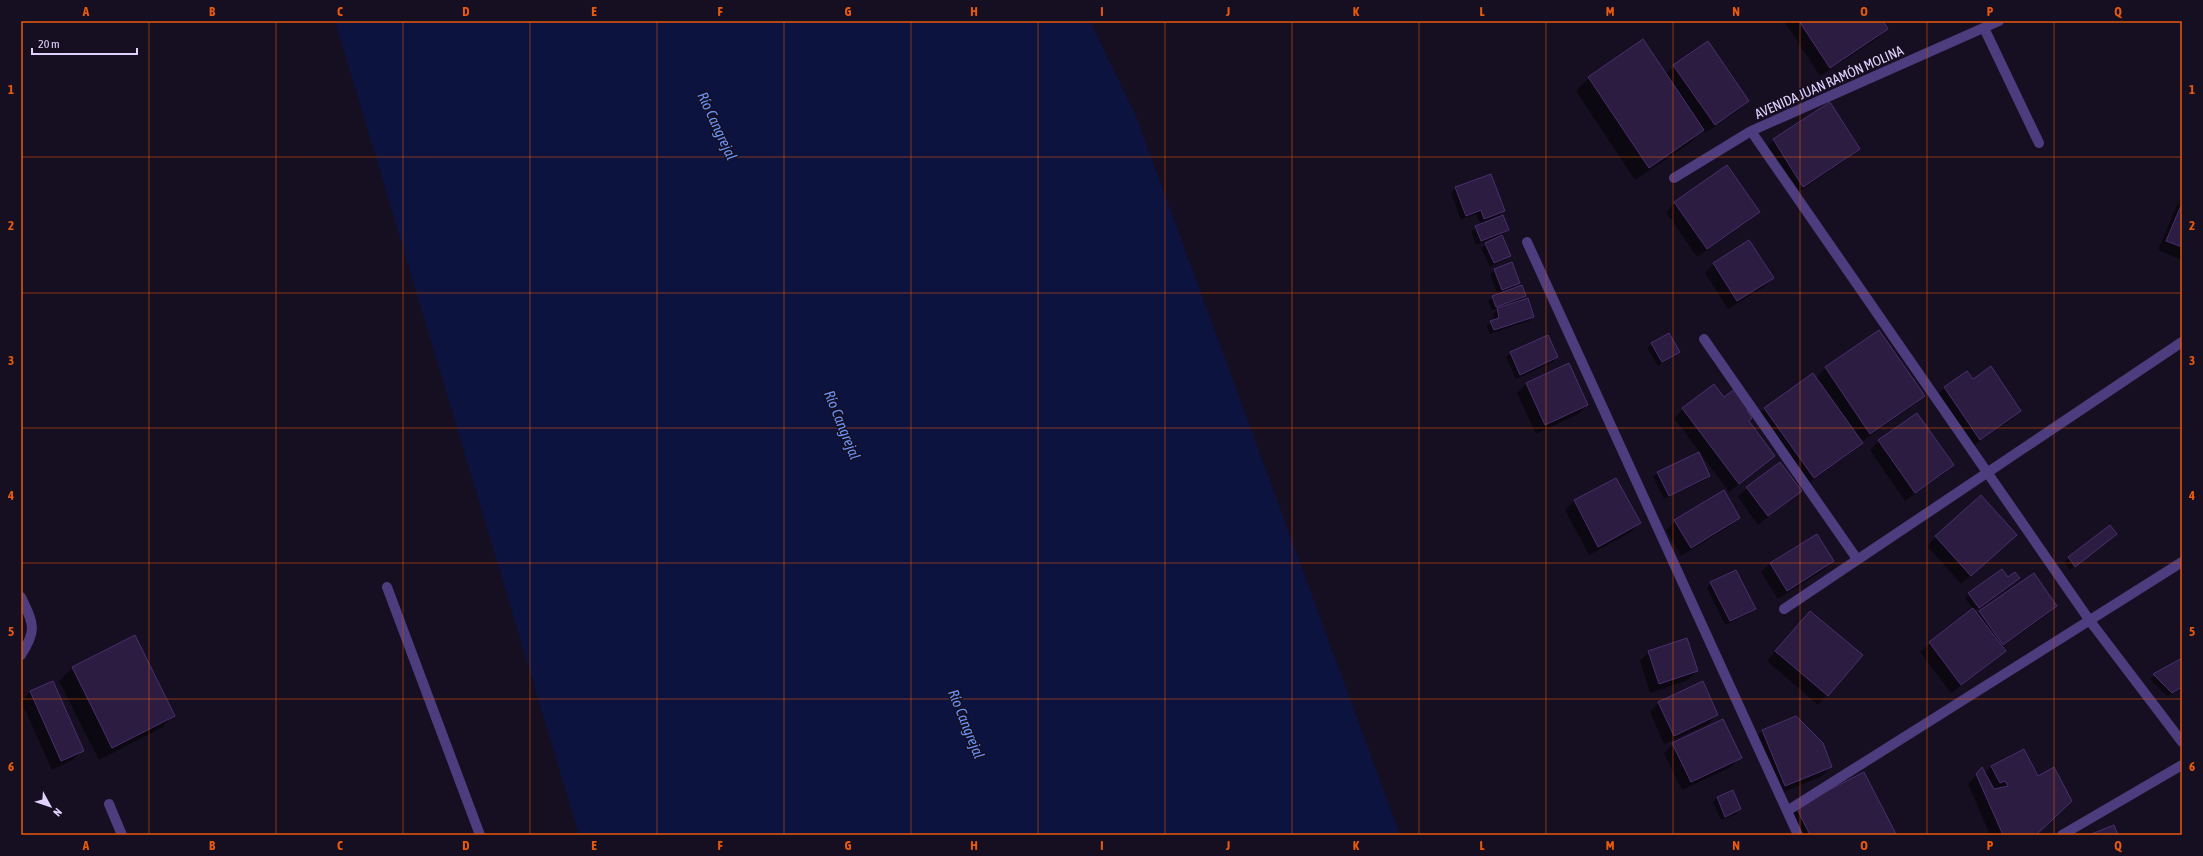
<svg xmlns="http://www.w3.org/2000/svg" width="2203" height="856" viewBox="0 0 2203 856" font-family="'Asap Condensed',sans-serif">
  <rect width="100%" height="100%" fill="#160f22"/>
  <path fill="#0c133e" d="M335,21H1090L1136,116L1400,835H579Z"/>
  <path fill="#0007" d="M1784,21H1882L1887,29L1878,38L1820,76Z
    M1643,41L1665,74L1707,42L1748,101L1739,110L1705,133L1703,130L1690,143L1635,180L1576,91L1589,78Z
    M1830,103L1859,148L1850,157L1794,195L1765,149L1774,140Z
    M1456,188L1504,211L1496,219L1508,230L1501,235L1510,256L1505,260L1490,267L1481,248L1496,239V237L1476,245L1471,231L1481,225L1476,214L1461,220L1451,193Z
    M2182,201V260L2158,250L2176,207Z
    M1675,203L1758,212L1749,221L1697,257L1666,212Z
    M1511,263L1519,282L1514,287L1503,291V293L1524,296L1518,302L1533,316L1529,321L1490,334L1486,326L1495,320L1493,314L1499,308L1492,310L1488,301L1498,295L1490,274L1494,270Z
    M1714,264L1773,278L1764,287L1728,309L1705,273Z
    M1879,331L1923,396L1914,405L1861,442L1852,452L1804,486L1756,417L1765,408L1816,378L1826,368Z
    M1652,344L1679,352L1658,366L1647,348Z
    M1511,353L1557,357L1553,362L1516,379L1506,357Z
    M1967,372L1972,380L2020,411L2011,420L1970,448L1935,397L1944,388Z
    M1526,384L1587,405L1578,414L1536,434L1517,393Z
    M1724,398L1746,411L1748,421L1774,456L1729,492L1674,418L1683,409Z
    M1879,441L1952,465L1943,474L1905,501L1870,450Z
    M1658,473L1709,476L1705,480L1664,499L1653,477Z
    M1616,479L1640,523L1631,532L1589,555L1565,510L1574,501Z
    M1747,488L1800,491L1758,525L1738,497Z
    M1724,492L1739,517L1730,526L1681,556L1666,530L1675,521Z
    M2110,527L2116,534L2070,570L2064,562Z
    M1936,537L2007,544L1961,584L1927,546Z
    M1833,561L1824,570L1778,599L1761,572L1770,564Z
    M2008,578H2018L1974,611L1977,614L1980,612L2056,606L2047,615L2002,647L2004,651L1995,660L1951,693L1920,652L1973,609L1965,598L1969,593Z
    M1711,583L1754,608L1750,613L1725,625L1707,588Z
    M1810,612L1861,656L1818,705L1767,661Z
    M134,637L174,715L161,728L99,760L59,681L72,668Z
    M1649,652L1697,671L1688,680L1650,693L1640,661Z
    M2182,659V688L2167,696L2150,679Z
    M53,682L83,750L74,759L52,770L21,701L30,692Z
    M1659,703L1717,715L1708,724L1664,744L1650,712Z
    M1796,717L1831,767L1822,776L1776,795L1753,740L1762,731Z
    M1673,744L1740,757L1731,767L1682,790L1664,753Z
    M2023,750L2035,835H1990L1968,784L1982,769L1984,774L1991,767Z
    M1717,798L1740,809L1736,814L1721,820L1713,802Z
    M1797,808L1894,833L1893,835H1797L1788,817Z"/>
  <path fill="#2c1c42" stroke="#492f6d" d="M1799,21H1883L1888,29L1830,68Z
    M1643,39L1704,130L1649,168L1588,77Z
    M1708,41L1749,101L1715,125L1673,65Z
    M1830,102L1860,149L1803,187L1773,139Z
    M1727,165L1760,212L1707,249L1674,202Z
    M1491,174L1505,211L1484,219L1481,210L1466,216L1455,187Z
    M2182,203V247L2166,241Z
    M1503,215L1509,230L1481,241L1475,226Z
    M1502,235L1511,256L1494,263L1485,243Z
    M1749,240L1774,278L1737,301L1713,263Z
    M1512,262L1520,283L1502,290L1494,269Z
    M1522,285L1526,296L1496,307L1492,296Z
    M1528,298L1534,317L1494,330L1490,321L1499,318L1497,308Z
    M1879,330L1925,396L1870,434L1825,367Z
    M1669,333L1680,352L1662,362L1651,343Z
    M1548,335L1558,357L1520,375L1510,352Z
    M1569,363L1588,405L1545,425L1526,383Z
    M1991,366L2021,411L1980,440L1944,387L1967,371L1973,379Z
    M1813,373L1863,443L1814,478L1764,408Z
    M1714,384L1724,397L1739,386L1753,405L1747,410L1752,418L1749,421L1775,456L1739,484L1682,408Z
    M1917,413L1954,465L1915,493L1878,440Z
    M1699,452L1710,476L1669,496L1657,472Z
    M1780,462L1802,491L1768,516L1746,487Z
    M1616,478L1641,523L1598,547L1574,500Z
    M1724,490L1740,518L1691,548L1674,520Z
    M1981,495L2017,535L1971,576L1935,536Z
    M2110,525L2117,534L2075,567L2068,557Z
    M1817,534L1834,561L1787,591L1770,563Z
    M2002,569L2008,577L2015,572L2020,578L1979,608L1968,593Z
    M1736,570L1756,609L1730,621L1710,582Z
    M2034,573L2057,606L2003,645L1979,611Z
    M1973,608L2006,651L1961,685L1929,642Z
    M1810,611L1863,655L1828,696L1775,651Z
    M135,635L175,716L112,748L72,667Z
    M1687,638L1698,671L1659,684L1648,651Z
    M2182,658V687L2172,693L2153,674Z
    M53,681L84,751L61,761L30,691Z
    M1703,681L1718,715L1674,736L1658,702Z
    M1796,716L1823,743L1832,767L1785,786L1762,730Z
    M1723,719L1742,758L1691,782L1672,743Z
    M2024,749L2038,776L2054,767L2072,801L2036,835H2003L1976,774L1982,767L1994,789L2008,786L2005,781L2000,783L1991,766Z
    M1864,772L1896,834L1810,835L1796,807Z
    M1733,790L1741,809L1725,817L1717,797Z
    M2114,825L2118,835H2089Z"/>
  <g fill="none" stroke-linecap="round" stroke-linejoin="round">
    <path stroke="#4d3c7e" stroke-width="10" d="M1984,28L2039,143
      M1751,131L2090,621L2182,742
      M1674,178L1751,131L1999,21
      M1527,242L1798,835
      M1704,339L1857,559
      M387,587L480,835
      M21,597C33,623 38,629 21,655
      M1784,609L2182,342
      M109,804L122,835
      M1787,811L2182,562
      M2062,835L2182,765"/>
  </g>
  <path fill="none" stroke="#e8590c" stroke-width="1" stroke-opacity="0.55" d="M149,21V835M276,21V835M403,21V835M530,21V835M657,21V835M784,21V835M911,21V835M1038,21V835M1165,21V835M1292,21V835M1419,21V835M1546,21V835M1673,21V835M1800,21V835M1927,21V835M2054,21V835M21,157H2182M21,293H2182M21,428H2182M21,563H2182M21,699H2182"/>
  <g text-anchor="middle" stroke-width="3" stroke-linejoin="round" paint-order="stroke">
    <g font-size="14" fill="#e0d2fd" stroke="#160f22">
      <text transform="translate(1829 82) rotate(-24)" y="5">AVENIDA JUAN RAMÓN MOLINA</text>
    </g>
    <g font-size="15" font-style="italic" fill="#6694f7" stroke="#160f22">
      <text transform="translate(717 126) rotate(65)" y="5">Río Cangrejal</text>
      <text transform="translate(842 425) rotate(68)" y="5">Río Cangrejal</text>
      <text transform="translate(966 724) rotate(68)" y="5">Río Cangrejal</text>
    </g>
  </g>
  <rect width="2203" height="856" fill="none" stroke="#160f22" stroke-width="44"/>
  <g transform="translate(50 806) rotate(130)" stroke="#160f22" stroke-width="3" paint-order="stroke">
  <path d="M0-3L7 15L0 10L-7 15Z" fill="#e0d2fd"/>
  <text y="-6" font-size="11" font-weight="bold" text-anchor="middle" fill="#e0d2fd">N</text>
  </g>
  <path d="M32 48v6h105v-6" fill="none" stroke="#e0d2fd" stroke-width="2"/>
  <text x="38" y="48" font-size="12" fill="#e0d2fd" stroke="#160f22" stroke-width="3" paint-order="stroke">20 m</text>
  <rect x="22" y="22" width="2159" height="812" fill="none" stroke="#e8590c" stroke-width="1.5"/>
  <g font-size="13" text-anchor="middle" font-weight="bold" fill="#e8590c">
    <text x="86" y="16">A</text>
    <text x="212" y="16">B</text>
    <text x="340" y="16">C</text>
    <text x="466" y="16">D</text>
    <text x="594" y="16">E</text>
    <text x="720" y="16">F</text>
    <text x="848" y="16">G</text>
    <text x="974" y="16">H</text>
    <text x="1102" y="16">I</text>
    <text x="1228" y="16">J</text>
    <text x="1356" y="16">K</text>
    <text x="1482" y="16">L</text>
    <text x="1610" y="16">M</text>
    <text x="1736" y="16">N</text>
    <text x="1864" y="16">O</text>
    <text x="1990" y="16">P</text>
    <text x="2118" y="16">Q</text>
    <text x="11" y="94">1</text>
    <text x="2192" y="94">1</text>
    <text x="11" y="230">2</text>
    <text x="2192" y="230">2</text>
    <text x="11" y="365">3</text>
    <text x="2192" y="365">3</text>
    <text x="11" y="500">4</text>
    <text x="2192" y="500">4</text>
    <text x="11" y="636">5</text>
    <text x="2192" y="636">5</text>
    <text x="11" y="771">6</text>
    <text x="2192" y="771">6</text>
    <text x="86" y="850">A</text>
    <text x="212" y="850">B</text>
    <text x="340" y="850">C</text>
    <text x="466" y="850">D</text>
    <text x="594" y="850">E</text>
    <text x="720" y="850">F</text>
    <text x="848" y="850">G</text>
    <text x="974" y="850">H</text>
    <text x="1102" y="850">I</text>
    <text x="1228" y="850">J</text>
    <text x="1356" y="850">K</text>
    <text x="1482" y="850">L</text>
    <text x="1610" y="850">M</text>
    <text x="1736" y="850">N</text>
    <text x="1864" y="850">O</text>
    <text x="1990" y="850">P</text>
    <text x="2118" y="850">Q</text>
  </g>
</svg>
